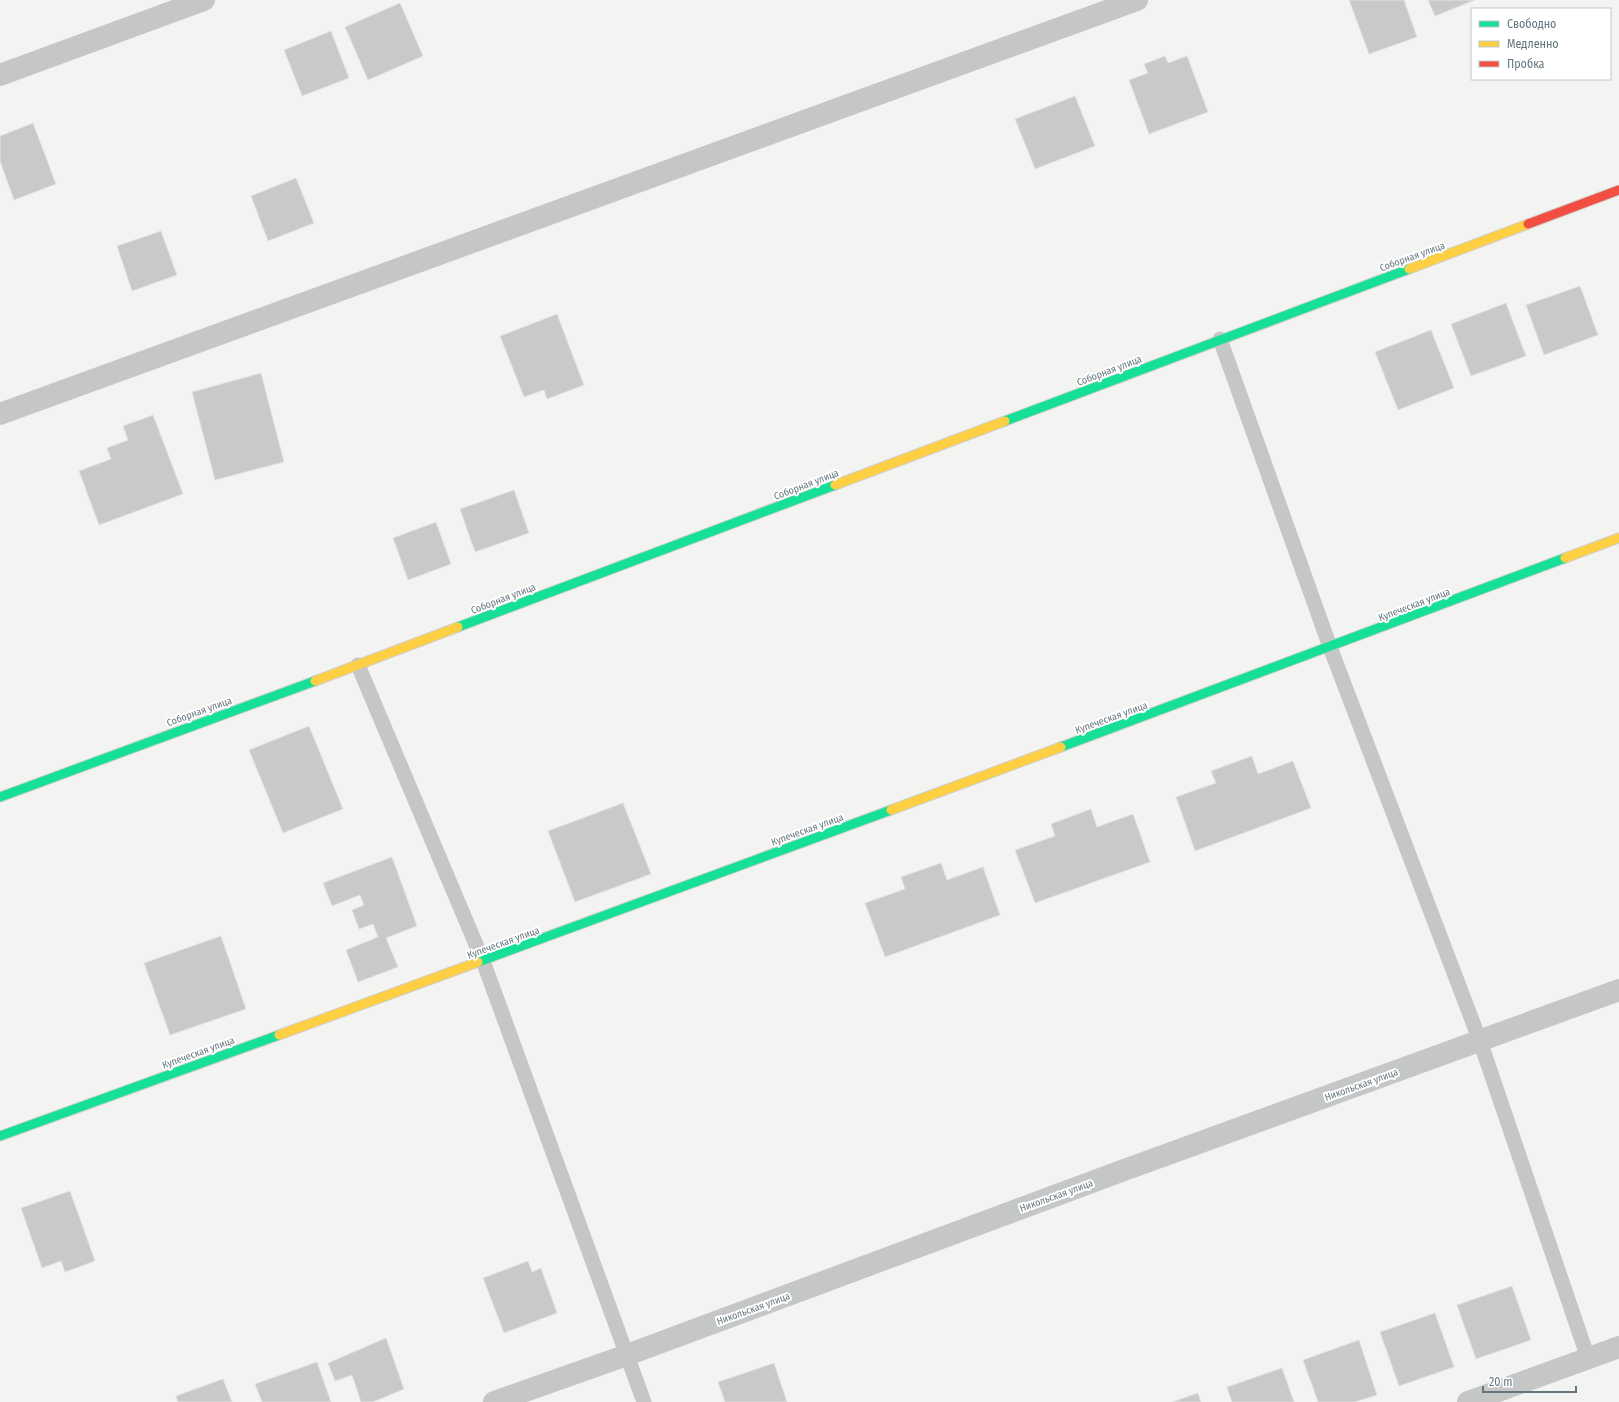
<svg xmlns="http://www.w3.org/2000/svg" width="1619" height="1402" viewBox="0 0 1619 1402" font-family="'Fira Sans Condensed',sans-serif">
  <rect width="100%" height="100%" fill="#f3f3f1"/>
  <path fill="#c8caca" stroke="#e2e2e1" d="M1349,0H1404L1417,37L1369,54Z
    M1428,0H1475L1435,16Z
    M400,3L423,56L368,80L345,27Z
    M331,31L349,78L302,96L284,50Z
    M1165,56L1168,63L1187,56L1208,112L1149,134L1129,80L1148,73L1144,64Z
    M1075,96L1095,146L1035,169L1015,119Z
    M33,123L56,184L14,200L0,161V136Z
    M296,178L314,223L268,241L251,196Z
    M161,231L177,275L132,291L117,246Z
    M1580,286L1598,335L1544,355L1526,305Z
    M1506,303L1526,356L1471,376L1451,324Z
    M557,314L584,385L547,399L544,390L524,397L500,336Z
    M1431,330L1454,388L1398,410L1375,352Z
    M261,373L284,462L215,480L192,392Z
    M153,415L183,494L99,525L79,471L111,459L107,448L128,440L123,426Z
    M514,490L529,533L475,552L460,509Z
    M436,522L451,564L408,580L393,538Z
    M309,726L343,809L283,833L249,750Z
    M1252,756L1258,774L1293,761L1311,808L1195,851L1176,797L1216,783L1211,771Z
    M623,803L651,874L575,902L548,831Z
    M1091,809L1097,827L1133,814L1150,862L1035,903L1015,850L1055,836L1051,824Z
    M392,857L417,926L386,938L398,967L358,982L346,950L378,937L373,924L359,929L352,910L364,905L360,895L332,906L323,883Z
    M941,863L947,880L983,867L1000,915L885,957L865,903L905,889L901,877Z
    M221,936L246,1009L170,1035L144,963Z
    M70,1191L95,1261L65,1272L61,1261L42,1268L21,1208Z
    M528,1261L532,1272L541,1268L557,1313L504,1333L483,1278Z
    M1512,1286L1531,1340L1476,1359L1457,1305Z
    M1435,1313L1454,1367L1399,1386L1380,1332Z
    M386,1338L404,1389L373,1402H361L352,1375L335,1381L328,1363Z
    M1359,1340L1377,1395L1355,1402H1318L1303,1360Z
    M317,1362L331,1402H262L255,1384Z
    M774,1363L787,1402H725L718,1382Z
    M1282,1368L1294,1402H1232L1227,1387Z
    M223,1379L232,1402H178L176,1396Z
    M1198,1393L1201,1402H1172Z"/>
  <g fill="none" stroke-linecap="round" stroke-linejoin="round">
    <defs>
      <path id="fast" d="M1005,421L1409,269
        M458,627L835,485
        M1061,747L1565,558
        M0,797L315,681
        M478,962L891,810
        M0,1136L279,1035"/>
      <path id="slow" d="M1409,269L1528,224
        M835,485L1005,421
        M1565,558L1619,538
        M315,681L458,627
        M891,810L1061,747
        M279,1035L478,962"/>
      <path id="jam" d="M1528,224L1619,190"/>
    </defs>
    <use href="#fast" stroke="#cecfcf" stroke-width="11"/>
    <use href="#slow" stroke="#cecfcf" stroke-width="11"/>
    <use href="#jam" stroke="#cecfcf" stroke-width="11"/>
    <path stroke="#c5c7c7" stroke-width="15" d="M1220,339L1330,647L1480,1041L1588,1358
      M358,665L483,961L644,1402"/>
    <path stroke="#c5c7c7" stroke-width="22" d="M0,75L204,0
      M0,414L1137,0
      M494,1402L627,1355L1116,1173L1619,990
      M1468,1402L1619,1347"/>
    <use href="#fast" stroke="#16e098" stroke-width="9"/>
    <use href="#slow" stroke="#ffcf43" stroke-width="9"/>
    <use href="#jam" stroke="#f24e42" stroke-width="9"/>
  </g>
  <g text-anchor="middle" stroke-width="4" stroke-linejoin="round" paint-order="stroke">
    <g font-size="10" fill="#65767f" stroke="#fff">
      <text transform="translate(1412 256) rotate(-20)" y="4">Соборная улица</text>
      <text transform="translate(1109 370) rotate(-21)" y="4">Соборная улица</text>
      <text transform="translate(806 484) rotate(-21)" y="4">Соборная улица</text>
      <text transform="translate(503 598) rotate(-21)" y="4">Соборная улица</text>
      <text transform="translate(1414 604) rotate(-21)" y="4">Купеческая улица</text>
      <text transform="translate(199 711) rotate(-20)" y="4">Соборная улица</text>
      <text transform="translate(1111 717) rotate(-20)" y="4">Купеческая улица</text>
      <text transform="translate(807 829) rotate(-20)" y="4">Купеческая улица</text>
      <text transform="translate(503 942) rotate(-20)" y="4">Купеческая улица</text>
      <text transform="translate(198 1052) rotate(-20)" y="4">Купеческая улица</text>
      <text transform="translate(1361 1084) rotate(-20)" y="4">Никольская улица</text>
      <text transform="translate(1056 1195) rotate(-20)" y="4">Никольская улица</text>
      <text transform="translate(753 1308) rotate(-20)" y="4">Никольская улица</text>
    </g>
  </g>
  <rect x="1471" y="8" width="140" height="72" fill="#ffffff" stroke="#c1c8cc"/>
  <rect x="1479" y="21" width="20" height="6" fill="#16e098" stroke="#c1c8cc"/>
  <text x="1507" y="28" font-size="12" fill="#65767f">Свободно</text>
  <rect x="1479" y="41" width="20" height="6" fill="#ffcf43" stroke="#c1c8cc"/>
  <text x="1507" y="48" font-size="12" fill="#65767f">Медленно</text>
  <rect x="1479" y="61" width="20" height="6" fill="#f24e42" stroke="#c1c8cc"/>
  <text x="1507" y="68" font-size="12" fill="#65767f">Пробка</text>
  <path d="M1483 1386v6h93v-6" fill="none" stroke="#65767f" stroke-width="2"/>
  <text x="1489" y="1386" font-size="12" fill="#65767f" stroke="#ffffff" stroke-width="3" paint-order="stroke">20 m</text>
</svg>
